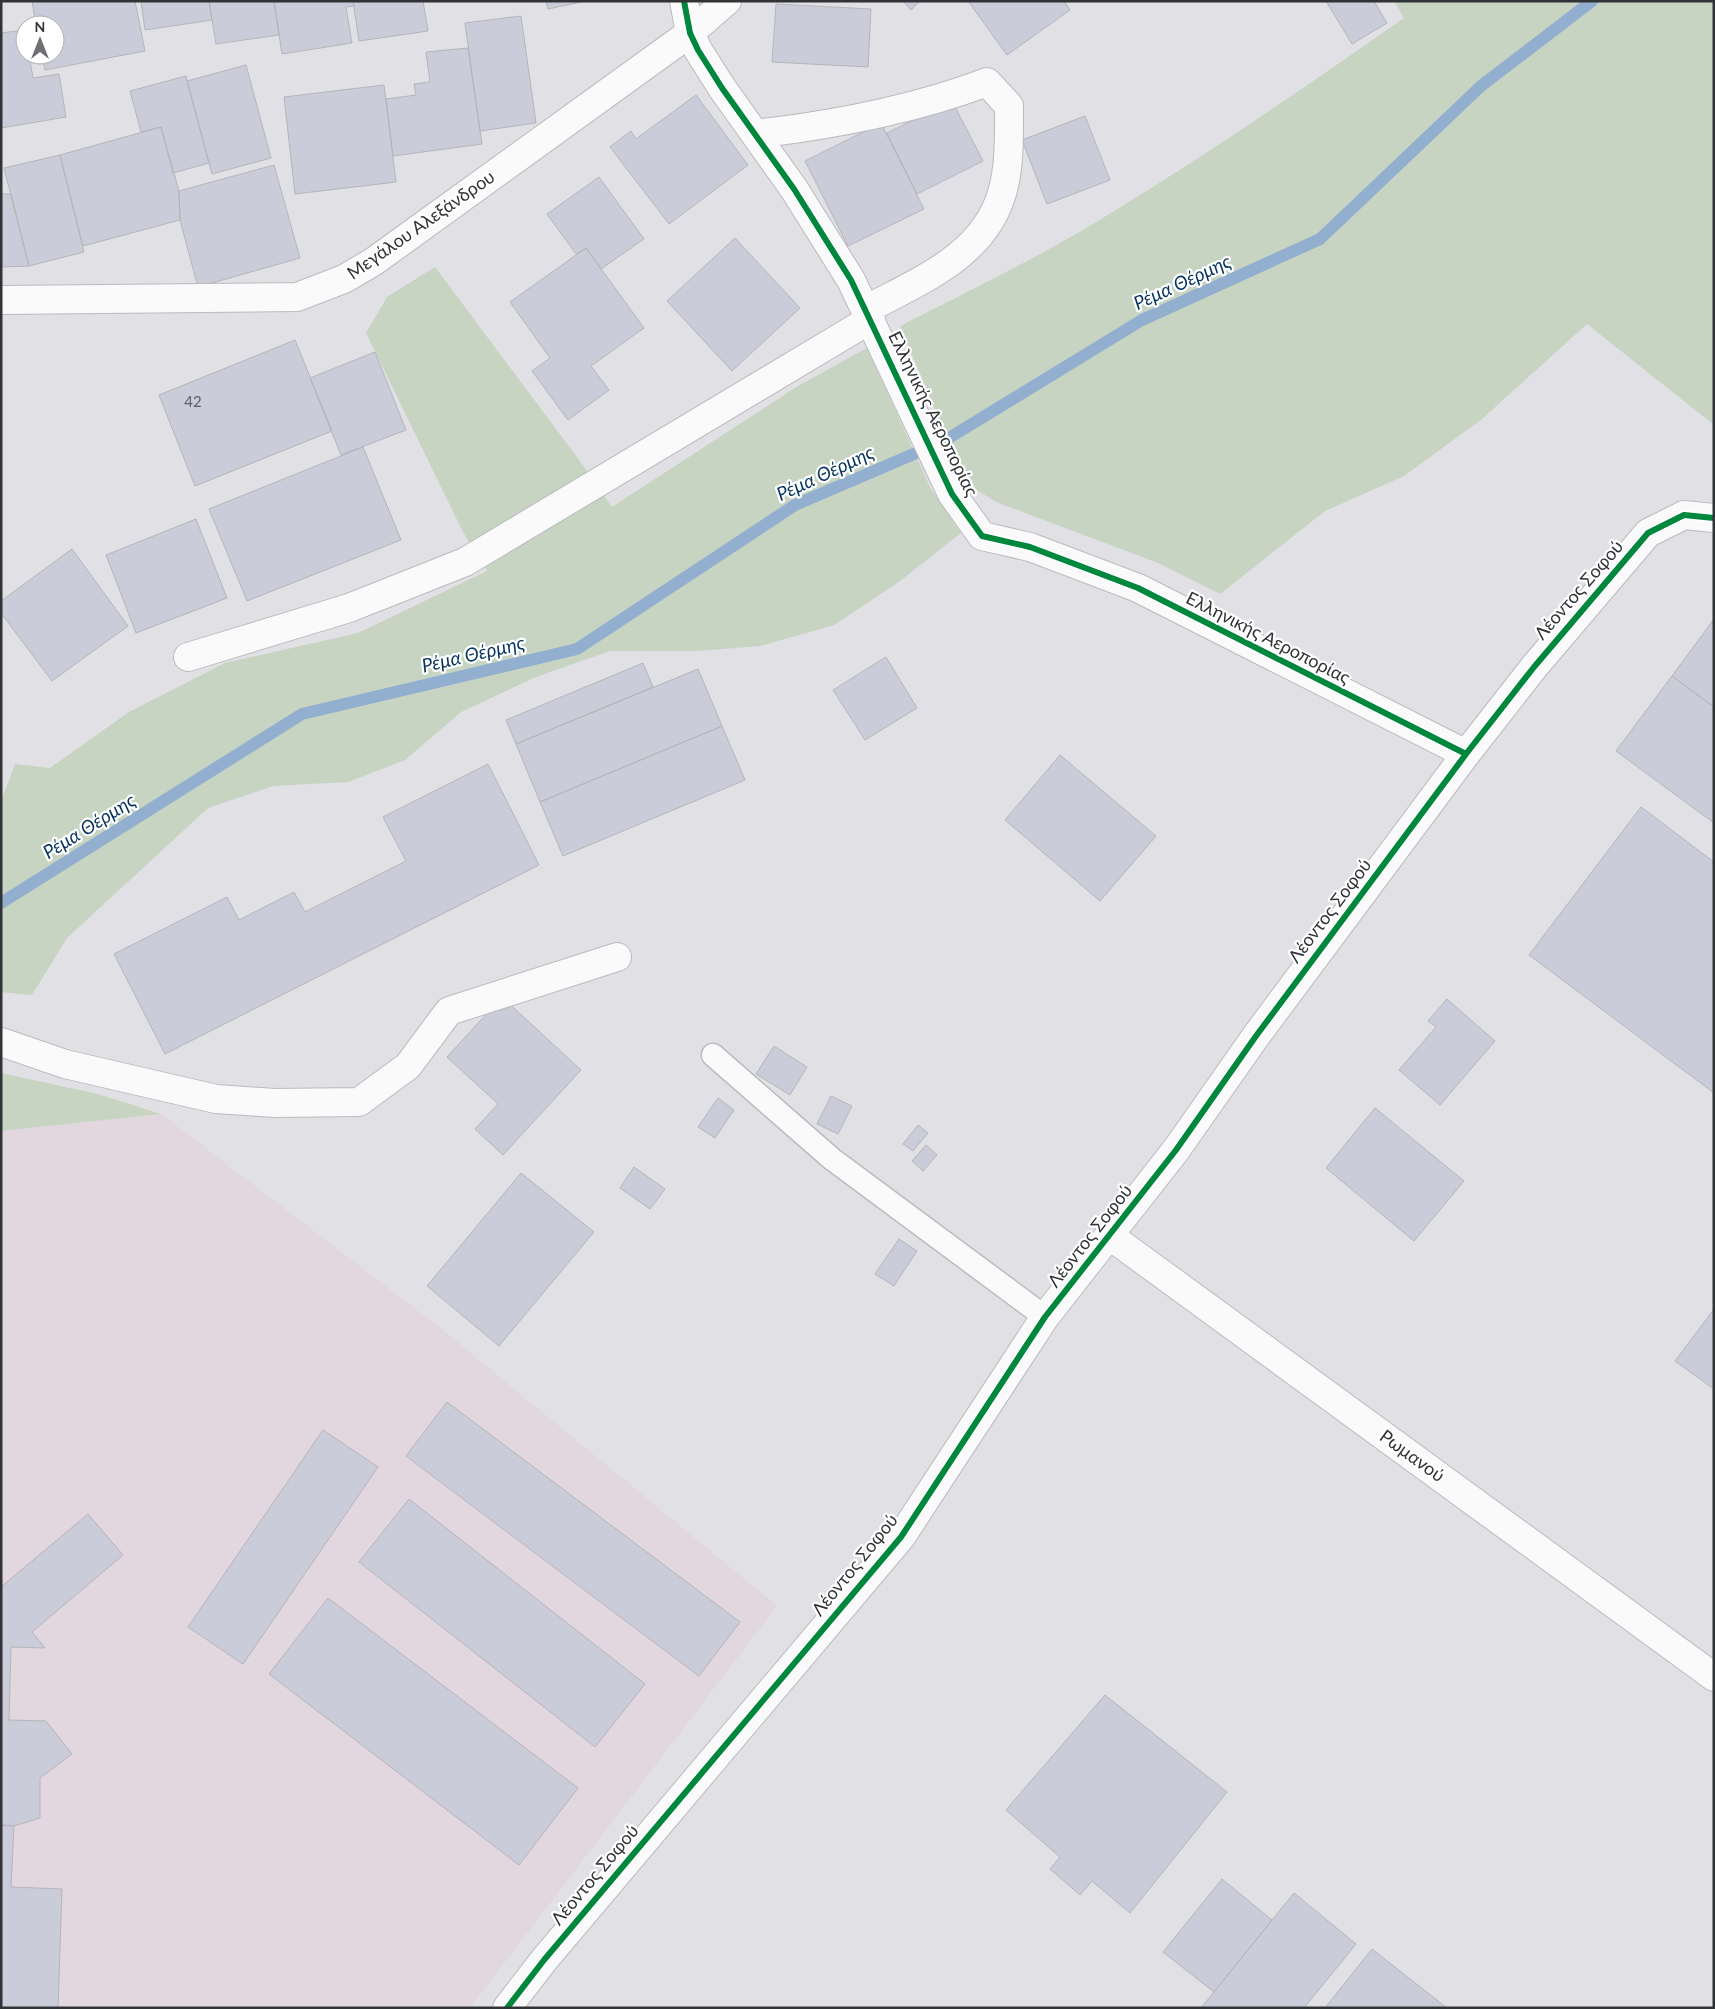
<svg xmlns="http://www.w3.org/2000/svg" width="1715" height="2009" viewBox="0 0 1715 2009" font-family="Lato,sans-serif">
  <rect width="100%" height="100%" fill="#e0e0e5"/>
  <path fill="#e2d6df" d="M161,1114L439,1327L777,1606L470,2008H1V1131Z"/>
  <path fill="#c7d4c2" d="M1394,1H1714V425L1587,324L1482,419L1404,476L1325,511L1220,594L1158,563L996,502L969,485L948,441L900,326C971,290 1043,255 1111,213C1211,152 1308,85 1404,18Z
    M435,267L579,460L612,507L798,386L867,348L931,489L961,533L900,581L834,625L760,646L698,651H610L536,677L461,712L405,760L348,782L273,786L208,808L67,938L32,995L1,992V802L15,764L50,768L129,712L225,663L358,633L487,571L463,532L366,333L387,297Z
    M1,1073L98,1094L161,1114L1,1131Z"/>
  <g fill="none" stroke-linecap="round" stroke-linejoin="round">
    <path stroke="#92afd0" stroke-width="12" d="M1,903L302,714L577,649L795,505L944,441L1142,320L1320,239L1481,86L1592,1"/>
  </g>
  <path fill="#cbccd9" stroke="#b5b5b9" d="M32,1H135L145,51L45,70L42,55H55V25H36Z
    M141,1H209L212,20L145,30Z
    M209,1H274L279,35L216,44Z
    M274,1H353L354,6L346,7L352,43L282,54Z
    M353,1H423L428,31L359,41Z
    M546,1H586L548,9Z
    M903,1H920L911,10Z
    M968,1H1064L1070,10L1007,55Z
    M1326,1H1374L1387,23L1352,44Z
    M776,4L871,9L868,67L772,62Z
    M521,16L536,123L480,131L465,23Z
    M24,30L25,55H29L33,78L59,74L66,117L1,128V33Z
    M468,48L482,144L393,156L386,99L416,95L414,84L430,82L426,52Z
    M246,65L271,158L212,174L187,81Z
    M186,76L209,163L173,173L161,127L141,132L130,91Z
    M384,85L396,182L295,194L284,97Z
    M696,95L748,165L669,224L610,147L631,131L636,139Z
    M952,101L983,161L917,194L887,133Z
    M1085,116L1110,180L1047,204L1022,140Z
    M881,123L924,209L848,246L805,161Z
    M161,127L179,191L180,220L83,246L60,155Z
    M60,155L84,252L29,266L4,168Z
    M274,165L300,258L198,287L180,220L179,191Z
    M599,177L644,239L601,269L586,248L576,254L547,214Z
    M1,194H11L29,266L1,267Z
    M735,238L800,308L732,371L667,301Z
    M586,248L644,328L591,366L609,390L568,420L532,371L550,358L510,302Z
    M295,340L332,431L195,486L159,395Z
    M375,352L406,430L341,455L310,378Z
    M363,447L401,540L247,601L209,509Z
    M196,519L227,598L136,633L106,555Z
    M72,549L128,626L52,681L1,613V601Z
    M1714,619V707L1672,676Z
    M886,657L917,708L865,740L833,690Z
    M643,663L653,687L516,744L506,720Z
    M698,669L722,726L540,802L516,744Z
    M1672,676L1714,707V823L1616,751Z
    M722,726L745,780L563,856L540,802Z
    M1060,755L1156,836L1100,901L1005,820Z
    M488,764L539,865L165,1054L114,954L227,897L239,920L294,892L305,912L406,861L383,817Z
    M1641,807L1714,862V1093L1529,955Z
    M502,997L581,1070L503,1155L475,1129L498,1104L447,1057Z
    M1447,999L1495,1041L1440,1105L1399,1070L1436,1027L1428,1021Z
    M774,1046L807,1067L790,1095L756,1074Z
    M831,1096L852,1106L838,1134L817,1124Z
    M718,1098L734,1110L715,1138L698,1127Z
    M1375,1108L1464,1181L1414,1241L1326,1168Z
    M918,1125L928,1133L913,1151L903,1144Z
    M926,1145L937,1155L923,1171L912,1161Z
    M634,1167L665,1189L650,1209L620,1188Z
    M521,1173L594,1232L499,1346L427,1286Z
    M899,1239L917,1251L894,1286L875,1274Z
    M1714,1309V1389L1675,1361Z
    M447,1402L740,1622L699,1676L406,1456Z
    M323,1430L378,1467L243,1664L188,1627Z
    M409,1499L645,1684L595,1747L359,1562Z
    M88,1514L123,1555L32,1632L45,1648L11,1647L9,1720L46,1721L72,1754L40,1778V1818L14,1826L1,1825V1587Z
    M328,1598L578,1788L519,1865L269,1674Z
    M1105,1695L1227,1792L1130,1913L1092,1881L1080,1895L1050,1869L1060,1857L1006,1810Z
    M1,1825L14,1826L11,1887L62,1889L58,2008H1Z
    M1222,1879L1272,1920L1214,1992L1163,1952Z
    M1294,1893L1356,1944L1304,2008H1201Z
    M1372,1949L1447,2008H1325Z"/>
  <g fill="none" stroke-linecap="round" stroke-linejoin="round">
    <defs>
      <path id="service" d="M713,1055L832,1159L1045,1317"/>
      <path id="minor" d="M684,1L690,33L698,50L722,88L794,189L851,280L952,494L982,536L1030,547L1138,588L1466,754
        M755,134C834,125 913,110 987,82L1009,106C1009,134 1010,166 1002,193C984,256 919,281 867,309
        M188,657L349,608L465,562L871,319
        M1,1042L65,1064L216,1099L275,1103L359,1102L408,1066L449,1011L617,957
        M1110,1236L1714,1677
        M507,2008L544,1960L901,1537L1045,1317L1176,1150L1256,1036L1466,754L1534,667L1648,533L1684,515L1714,518"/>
      <path id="tertiary" d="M1,300L297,297L344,279L373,262L690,33L727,1"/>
    </defs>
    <use href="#service" stroke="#bbbbbf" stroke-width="25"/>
    <use href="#minor" stroke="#bbbbbf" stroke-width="30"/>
    <use href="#tertiary" stroke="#bbbbbf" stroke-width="30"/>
    <use href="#service" stroke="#fafafb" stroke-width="22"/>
    <use href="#minor" stroke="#fafafb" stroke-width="28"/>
    <use href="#tertiary" stroke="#fafafb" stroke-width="28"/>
    <defs>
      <path id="cycleway" d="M684,1L690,33L698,50L722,88L794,189L851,280L952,494L982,536L1030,547L1138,588L1466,754
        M507,2008L544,1960L901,1537L1045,1317L1176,1150L1256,1036L1466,754L1534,667L1648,533L1684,515L1714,518"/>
    </defs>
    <use href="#cycleway" stroke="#fff" stroke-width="9"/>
    <use href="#cycleway" stroke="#00873e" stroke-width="6"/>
  </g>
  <g text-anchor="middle" stroke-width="4.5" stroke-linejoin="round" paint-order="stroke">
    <g font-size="15" fill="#5c5c63">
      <text x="193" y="407">42</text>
    </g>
    <g font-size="18" fill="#323337" stroke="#fff">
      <text transform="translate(421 225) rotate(-35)" y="6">Μεγάλου Αλεξάνδρου</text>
      <text transform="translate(933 414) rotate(64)" y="6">Ελληνικής Αεροπορίας</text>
      <text transform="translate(1579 590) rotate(-49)" y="6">Λέοντος Σοφού</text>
      <text transform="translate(1268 638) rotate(27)" y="6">Ελληνικής Αεροπορίας</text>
      <text transform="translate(1330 911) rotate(-53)" y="6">Λέοντος Σοφού</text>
      <text transform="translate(1090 1236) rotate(-52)" y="6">Λέοντος Σοφού</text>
      <text transform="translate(1412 1456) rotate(36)" y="6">Ρωμανού</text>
      <text transform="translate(855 1565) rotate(-51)" y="6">Λέοντος Σοφού</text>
      <text transform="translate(595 1875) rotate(-50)" y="6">Λέοντος Σοφού</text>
    </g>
    <g font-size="19" font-style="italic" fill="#07355f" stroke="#fff">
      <text transform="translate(1182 282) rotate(-25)" y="7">Ρέμα Θέρμης</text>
      <text transform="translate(825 473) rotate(-25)" y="7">Ρέμα Θέρμης</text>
      <text transform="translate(473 654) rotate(-13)" y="7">Ρέμα Θέρμης</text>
      <text transform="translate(89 826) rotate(-32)" y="7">Ρέμα Θέρμης</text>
    </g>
  </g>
  <rect width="1715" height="2009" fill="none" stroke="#323337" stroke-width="5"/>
  <g transform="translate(40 40)"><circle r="24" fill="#ffffff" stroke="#adadaf"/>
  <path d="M0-4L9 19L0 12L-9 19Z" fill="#6f7074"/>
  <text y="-8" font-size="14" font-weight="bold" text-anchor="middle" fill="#323337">N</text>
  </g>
</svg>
